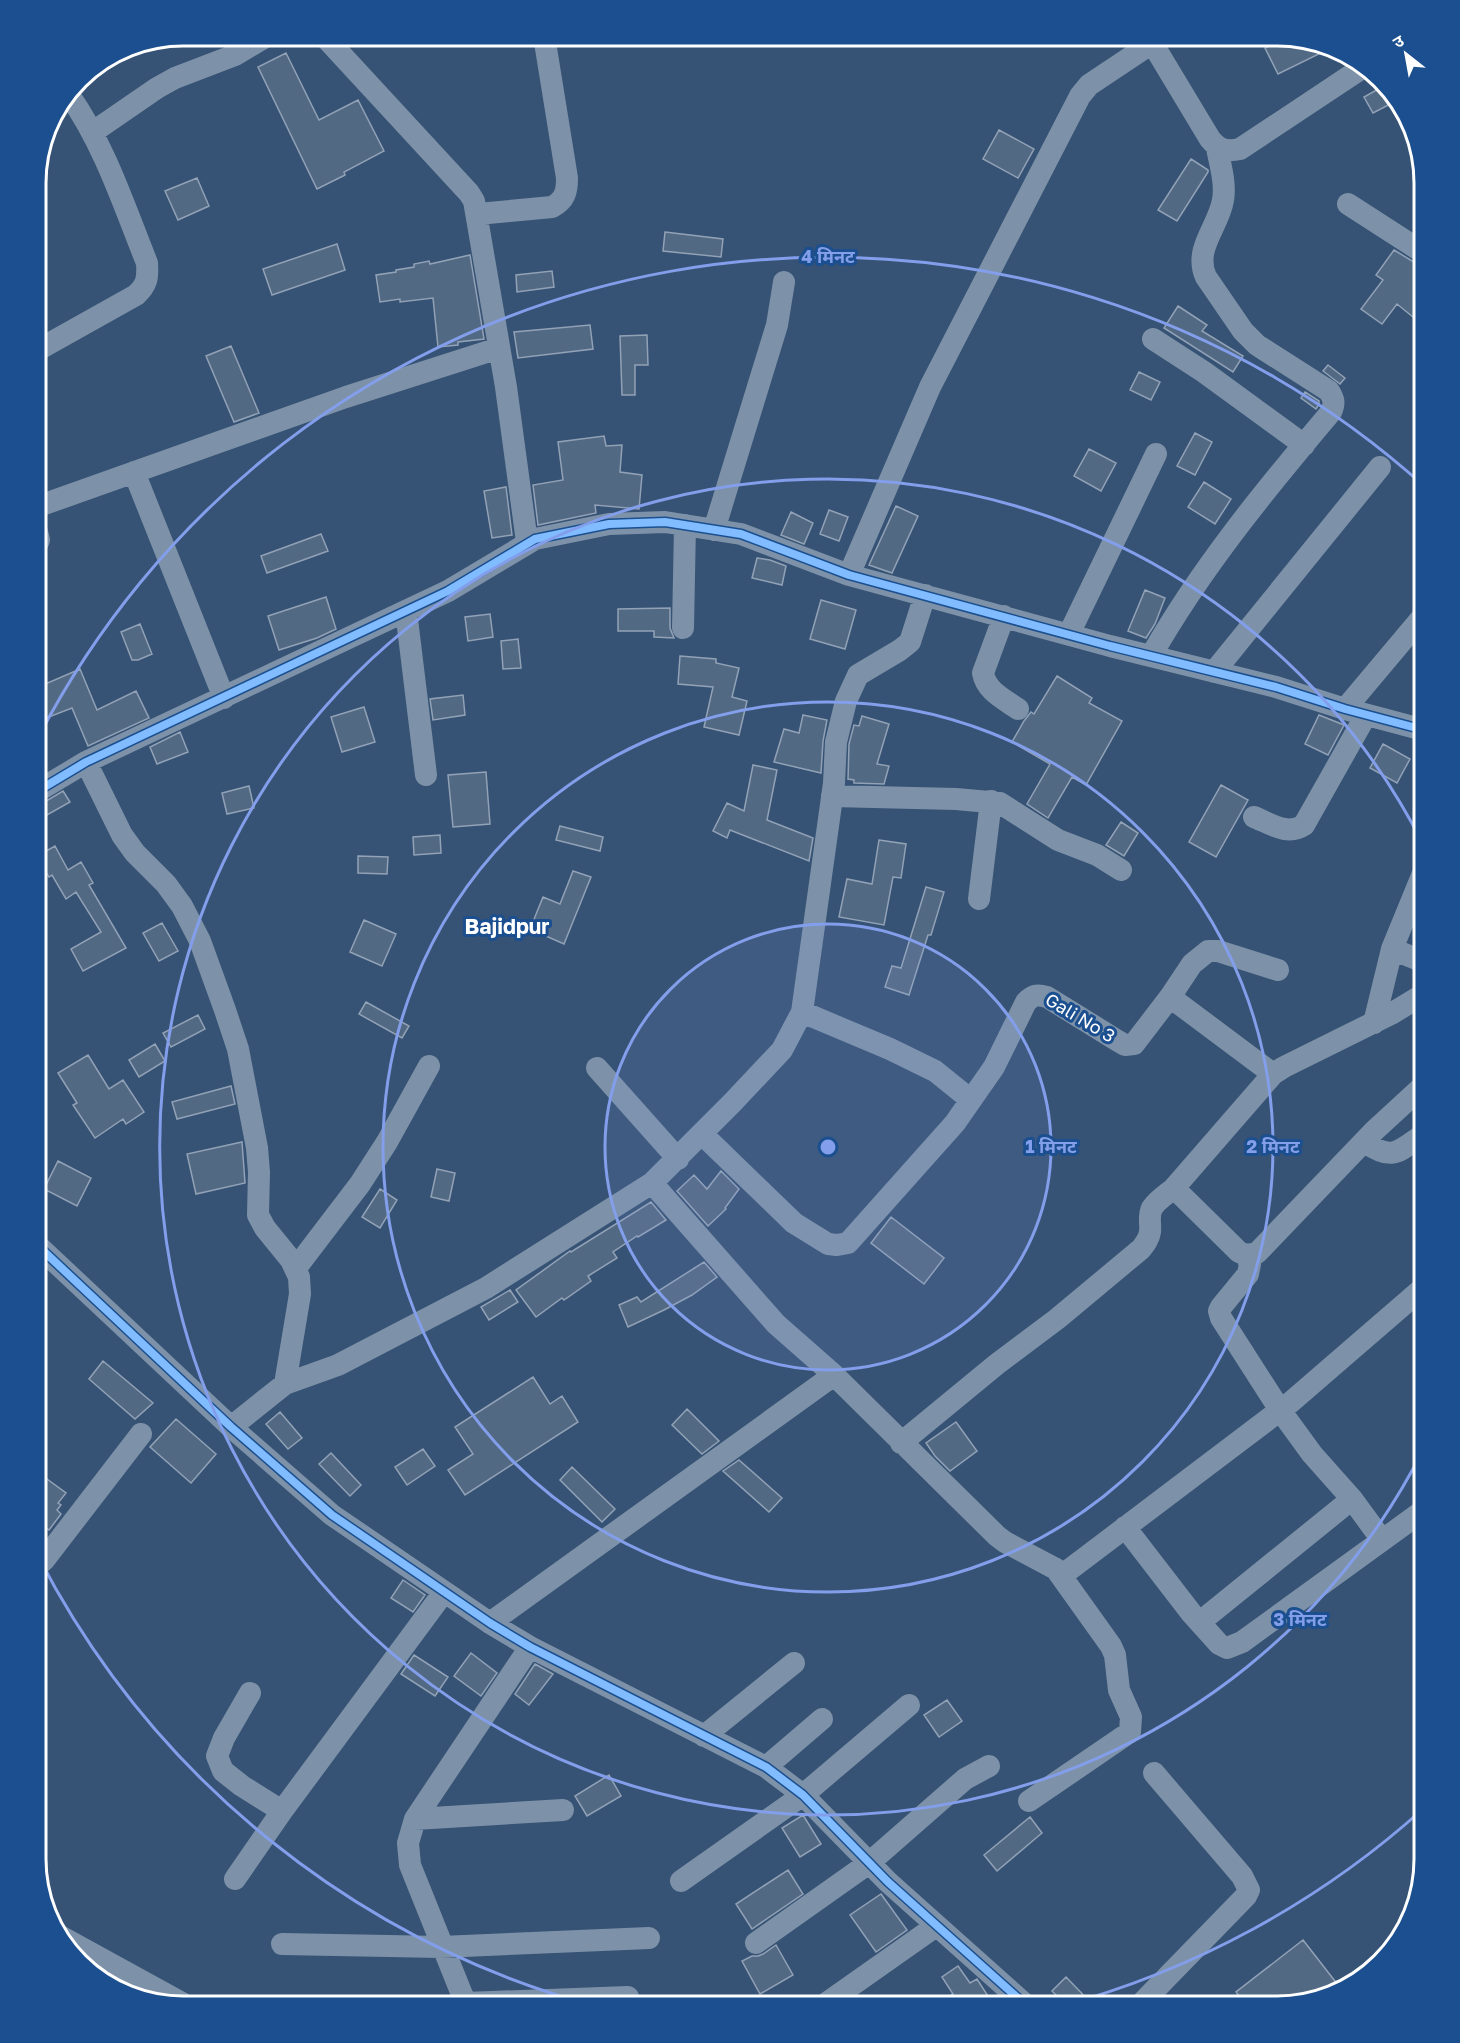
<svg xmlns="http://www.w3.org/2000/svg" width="1460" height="2043" viewBox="0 0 1460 2043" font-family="'Golos Text','Noto Sans Devanagari',sans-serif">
  <rect width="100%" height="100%" fill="#365274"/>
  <path fill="#526984" stroke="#92a2b6" stroke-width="1.5" d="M1288,37L1299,40L1329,49L1278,74L1265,48Z
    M286,53L319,120L358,100L384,151L344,172L345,175L317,189L258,67Z
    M1382,87L1396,101L1373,113L1364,97Z
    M999,130L1034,149L1018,178L983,159Z
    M1191,159L1208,170V172L1177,221L1158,210Z
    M197,178L209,206L178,220L165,191Z
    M665,232L723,239L721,257L663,251Z
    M337,244L345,270L272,295L263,269Z
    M1394,250L1417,264L1424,266V326L1397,304L1382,324L1361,309L1383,280L1376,275Z
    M470,255L484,339L458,342V345L438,347L433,298L400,302V299L380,302L376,275L396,272V270L414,267V264L429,261L430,264Z
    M552,271L554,287L517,292L516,275Z
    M1178,306L1207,325L1202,331L1243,356L1233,372L1164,328Z
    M590,325L593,349L518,358L514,332Z
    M647,335L648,365H635V395H622L620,336Z
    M231,346L259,413L234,422L206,356Z
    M1328,365L1345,378L1340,384L1323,371Z
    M1139,372L1160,382L1151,400L1130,390Z
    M1305,392L1319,401V404L1316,409L1301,398Z
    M1195,433L1212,442L1195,475L1177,466Z
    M604,436L606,446L622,445L620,472L642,475L639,509L595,505L596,513L538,525L533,485L563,480L558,442Z
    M1089,449L1116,463L1101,491L1074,476Z
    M1204,482L1231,499L1215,524L1188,507Z
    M506,487L512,535L492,538L484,491Z
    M896,506L918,516L892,573L869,565Z
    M829,510L848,517L839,541L820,534Z
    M791,512L813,523L804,544L781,535Z
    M321,534L328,551L267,573L261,556Z
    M757,558L770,560L786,566L782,585L752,578Z
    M1145,590L1165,598L1155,624L1146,638L1128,631Z
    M326,597L336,629L317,638L279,650L268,616Z
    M821,600L856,610L845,649L810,639Z
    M670,608V628L674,638L654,637V631H618V609Z
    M490,614L493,637L468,641L465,617Z
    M140,624L152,654L138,660H132L121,632Z
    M518,639L521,668L503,669L501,641Z
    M680,656L716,659V663L739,668L732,697L747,701L739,735L704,727L713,687L678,684Z
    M80,669L97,710L136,691L149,718L88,746L72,708L36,722V688Z
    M1057,676L1092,698L1089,703L1122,721L1086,785L1072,777L1048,818L1027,804L1050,764L1012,742L1024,721L1031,712L1034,714Z
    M463,695L465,715L433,720L430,699Z
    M364,707L375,742L342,752L331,717Z
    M803,715L827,720L823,741L821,773L774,762L784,729L799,733Z
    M1319,715L1344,725L1328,755L1305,744Z
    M862,716L889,724L877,764L889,766L884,784L854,783V780L848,779L849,744L854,725L859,726Z
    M180,732L188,752L157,764L150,747Z
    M1383,744L1410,759L1397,783L1370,768Z
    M753,765L777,770L767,820L813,838L809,861L730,830L727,838L713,831L727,803L744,811Z
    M486,772L490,824L453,827L448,775Z
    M1221,785L1248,800L1216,857L1189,842Z
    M249,786L254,808L227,814L222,793Z
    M63,791L70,802L47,815L41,804Z
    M1121,822L1138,833L1124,856L1106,845Z
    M560,826L603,837L600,851L556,840Z
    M440,835L441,853L414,855L413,837Z
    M879,840L906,844L901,878L893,877L884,925L839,917L847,879L872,884Z
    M55,846L68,870L81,862L93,883L89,885L126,948L83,971L71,949L101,932L76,892L66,899L52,875L49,877L37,856Z
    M358,856L388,857L387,874L358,873Z
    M573,871L591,877L564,944L530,929L543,897L560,904Z
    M926,887L944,892L931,935H928L909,995L885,987L892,966L901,968Z
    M364,920L396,934L382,966L350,952Z
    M162,923L178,951L159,961L143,933Z
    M366,1002L409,1026L402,1038L359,1014Z
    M198,1015L205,1029L171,1047L163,1033Z
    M155,1044L165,1061L139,1077L129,1060Z
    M88,1055L109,1089L123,1080L144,1112L126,1124L123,1119L95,1138L73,1105L77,1103L58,1073Z
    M231,1086L235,1104L177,1119L172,1102Z
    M242,1142L245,1183L196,1194L187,1154Z
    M58,1161L91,1178L77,1206L44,1189Z
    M437,1169L455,1173L449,1201L431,1197Z
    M721,1171L739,1189L725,1208L726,1209L708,1226L677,1191L694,1175L707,1189Z
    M380,1189L397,1200L380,1228L362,1217Z
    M651,1202L666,1220L638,1237L637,1236L613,1252L617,1258L588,1276L591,1281L564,1300L562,1298L536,1317L516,1290L570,1251L571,1252Z
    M891,1217L944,1258L924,1284L871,1243Z
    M704,1262L717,1277L692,1295L664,1310L628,1327L619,1305L637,1297L641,1302Z
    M510,1290L518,1302L489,1320L481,1307Z
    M103,1361L153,1403L135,1419L89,1379Z
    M533,1377L550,1404L562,1396L578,1422L465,1495L448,1470L473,1454L455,1427Z
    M687,1409L719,1441L702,1454L672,1425Z
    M280,1412L302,1438L288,1449L266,1424Z
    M176,1419L216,1454L191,1483L150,1447Z
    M956,1422L977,1451L950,1471L935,1456L926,1443Z
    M423,1449L435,1466L407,1485L395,1467Z
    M331,1453L361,1485L350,1496L319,1464Z
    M739,1460L782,1498L769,1512L723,1471Z
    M572,1467L615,1509L602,1522L560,1480Z
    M36,1471L66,1493L58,1503L61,1505L57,1510L61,1514L49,1530L36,1521Z
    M403,1580L425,1595L413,1612L391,1598Z
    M471,1653L497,1673L481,1696L454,1676Z
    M414,1655L448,1677L435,1696L401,1674Z
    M535,1664L553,1674L529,1705L515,1694Z
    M947,1700L962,1721L939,1737L924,1715Z
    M609,1775L621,1796L587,1816L575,1796Z
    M803,1815L821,1844L800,1857L782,1828Z
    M1030,1817L1042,1833L997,1871L984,1855Z
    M788,1870L803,1894L752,1929L736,1904Z
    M881,1894L907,1930L876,1952L850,1915Z
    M1303,1940L1338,1985L1327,1994L1277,2007H1248L1236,1992Z
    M776,1945L793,1975L760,1994L742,1961L752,1956H758L763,1954Z
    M958,1966L970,1983L977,1979L995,2007H933L953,1994L942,1977Z
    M1066,1977L1095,2007H1068L1052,1991Z"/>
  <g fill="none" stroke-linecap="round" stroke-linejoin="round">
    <path stroke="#7d92a8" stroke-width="22" d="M324,36L469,193L474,201L506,387L527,542
      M1148,36L1210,139C1219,150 1226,152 1240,149L1362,68
      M93,132L157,88L175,78L235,55L267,36
      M1348,204L1424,253
      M478,214L552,207C565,200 567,192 567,178L544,36
      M1153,339L1204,372L1304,445
      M36,351L136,295C147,285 148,278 147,263C124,206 105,146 69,95
      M134,472L224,698
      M36,507L346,397L499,348
      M714,530L777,325L784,282
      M36,547L39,540L36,528
      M849,575L930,387L1080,96L1089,85L1152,43
      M406,611L426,775
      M1004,616L983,673C986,691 1004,699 1018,709
      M683,628L685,525
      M1069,634L1156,454
      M1151,656C1201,568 1266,489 1331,412C1335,403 1334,399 1329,391L1257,345L1243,331L1206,277C1193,249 1219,226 1223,200C1226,183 1220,164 1217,148
      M1214,672L1380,467
      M1345,709L1424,615
      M86,762L122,835L135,853L166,884L182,906L200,941L225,1010L238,1049L257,1148L259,1172L258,1215L265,1228L291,1260L299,1277L300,1294L285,1384
      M36,792L86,762L448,591L535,539L609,524L665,522L741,534L849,575L1110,646L1276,687L1345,709L1424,730
      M832,796L956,799L1000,803L1058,840L1097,855L1121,870
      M1254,817C1271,824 1288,836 1304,825L1366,715
      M979,899L991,801
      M1392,949L1424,962
      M1170,997L1273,1074
      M802,1012L890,1049L935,1071L971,1100
      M1374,1023L1392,949L1424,871
      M597,1068L678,1159
      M702,1134L794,1223L828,1244L837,1245L848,1243L955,1123L994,1067L1026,1002C1033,995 1037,994 1047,997L1118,1041L1125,1045L1134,1044L1170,997L1192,964L1208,951H1218L1278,970
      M1364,1142C1394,1161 1396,1153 1424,1134
      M652,1183L776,1324L834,1375
      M1174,1188L1239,1252L1246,1255L1257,1253L1374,1131L1424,1085
      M36,1244L231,1427L332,1515L490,1623L530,1647L766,1767L803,1795L888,1882L1028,2007
      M1246,1255L1250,1264L1248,1274L1221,1307L1219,1311L1221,1318L1280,1410L1312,1454L1352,1499L1382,1540
      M296,1268L360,1184L387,1142L429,1066
      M231,1427L285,1384L338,1365L486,1288L652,1183L732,1103L782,1050L802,1012L834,783L836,742L846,701L858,675L900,650L910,642L925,595
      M901,1443L997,1364L1057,1319L1141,1249C1145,1244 1149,1239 1150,1232C1151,1224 1148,1216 1152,1208C1157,1200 1167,1194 1174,1188L1273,1074L1284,1067L1391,1014L1424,994
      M1125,1527L1192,1614L1219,1644L1227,1648L1242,1642L1424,1510
      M36,1567L44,1560L141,1434
      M1061,1576L1291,1402L1424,1287
      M1200,1622L1352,1499
      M490,1623L834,1375L997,1536L1005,1542L1056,1569L1111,1646L1115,1655L1119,1690L1131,1717L1130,1732L1029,1801
      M250,1693L224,1738L217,1756L223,1771L242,1786L282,1811
      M704,1736L794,1663
      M766,1767L822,1719
      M415,1819L563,1810
      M235,1879L282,1811L444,1592
      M681,1881L803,1795L909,1705
      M56,1934L189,2007
      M756,1943L869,1863L965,1779L989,1766
      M282,1944L441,1947L649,1938
      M465,2003L628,1997
      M467,2007L410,1865L408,1843L415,1819L530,1647
      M821,2007L936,1926
      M1138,2007L1246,1896L1249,1890L1242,1876L1154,1773"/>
    <defs>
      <path id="cycleway" d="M36,792L86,762L448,591L535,539L609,524L665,522L741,534L849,575L1110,646L1276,687L1345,709L1424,730
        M36,1244L231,1427L332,1515L490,1623L530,1647L766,1767L803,1795L888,1882L1028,2007"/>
    </defs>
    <use href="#cycleway" stroke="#1b4f8f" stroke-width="11"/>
    <use href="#cycleway" stroke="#80bcff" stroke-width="8"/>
  </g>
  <circle cx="828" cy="1147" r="223" fill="#839eea" fill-opacity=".12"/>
  <g fill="none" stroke="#839eea" stroke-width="3">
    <circle cx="828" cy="1147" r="223"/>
    <circle cx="828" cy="1147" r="445"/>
    <path d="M1423 1450A668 668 0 1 1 1423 844"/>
    <path d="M1424 1808A890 890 0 0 1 1058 2007M598 2007A890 890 0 0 1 39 1558M39 736A890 890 0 0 1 1424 486"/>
  </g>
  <g text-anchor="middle" stroke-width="6" stroke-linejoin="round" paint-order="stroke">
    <g font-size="18" fill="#fff" stroke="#1b4f8f">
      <text transform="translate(1080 1018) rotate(31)" y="6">Gali No 3</text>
    </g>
    <g font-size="21" font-weight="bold" fill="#fff" stroke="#1b4f8f">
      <text x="507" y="934">Bajidpur</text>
    </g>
  </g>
  <path d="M0 0H1460V2043H0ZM183 46H1277A137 137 0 0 1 1414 183V1859A137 137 0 0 1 1277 1996H183A137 137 0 0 1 46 1859V183A137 137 0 0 1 183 46Z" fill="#1b4f8f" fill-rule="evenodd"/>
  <path fill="none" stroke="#fff" stroke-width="3" d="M183 46H1277A137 137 0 0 1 1414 183V1859A137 137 0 0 1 1277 1996H183A137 137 0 0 1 46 1859V183A137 137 0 0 1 183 46Z"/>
  <circle cx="828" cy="1147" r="9" fill="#839eea" stroke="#1b4f8f" stroke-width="3"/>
  <g font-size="18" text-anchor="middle" font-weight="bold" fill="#839eea" stroke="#1b4f8f" stroke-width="6" stroke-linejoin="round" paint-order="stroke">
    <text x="828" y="263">4 मिनट</text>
    <text x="1051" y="1153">1 मिनट</text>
    <text x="1273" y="1153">2 मिनट</text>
    <text x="1300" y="1626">3 मिनट</text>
  </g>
  <g transform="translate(1406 54) rotate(329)" stroke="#1b4f8f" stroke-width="4.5" paint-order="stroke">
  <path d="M0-4.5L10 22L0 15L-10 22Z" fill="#ffffff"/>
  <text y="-9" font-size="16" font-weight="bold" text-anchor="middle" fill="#ffffff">उ</text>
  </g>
</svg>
